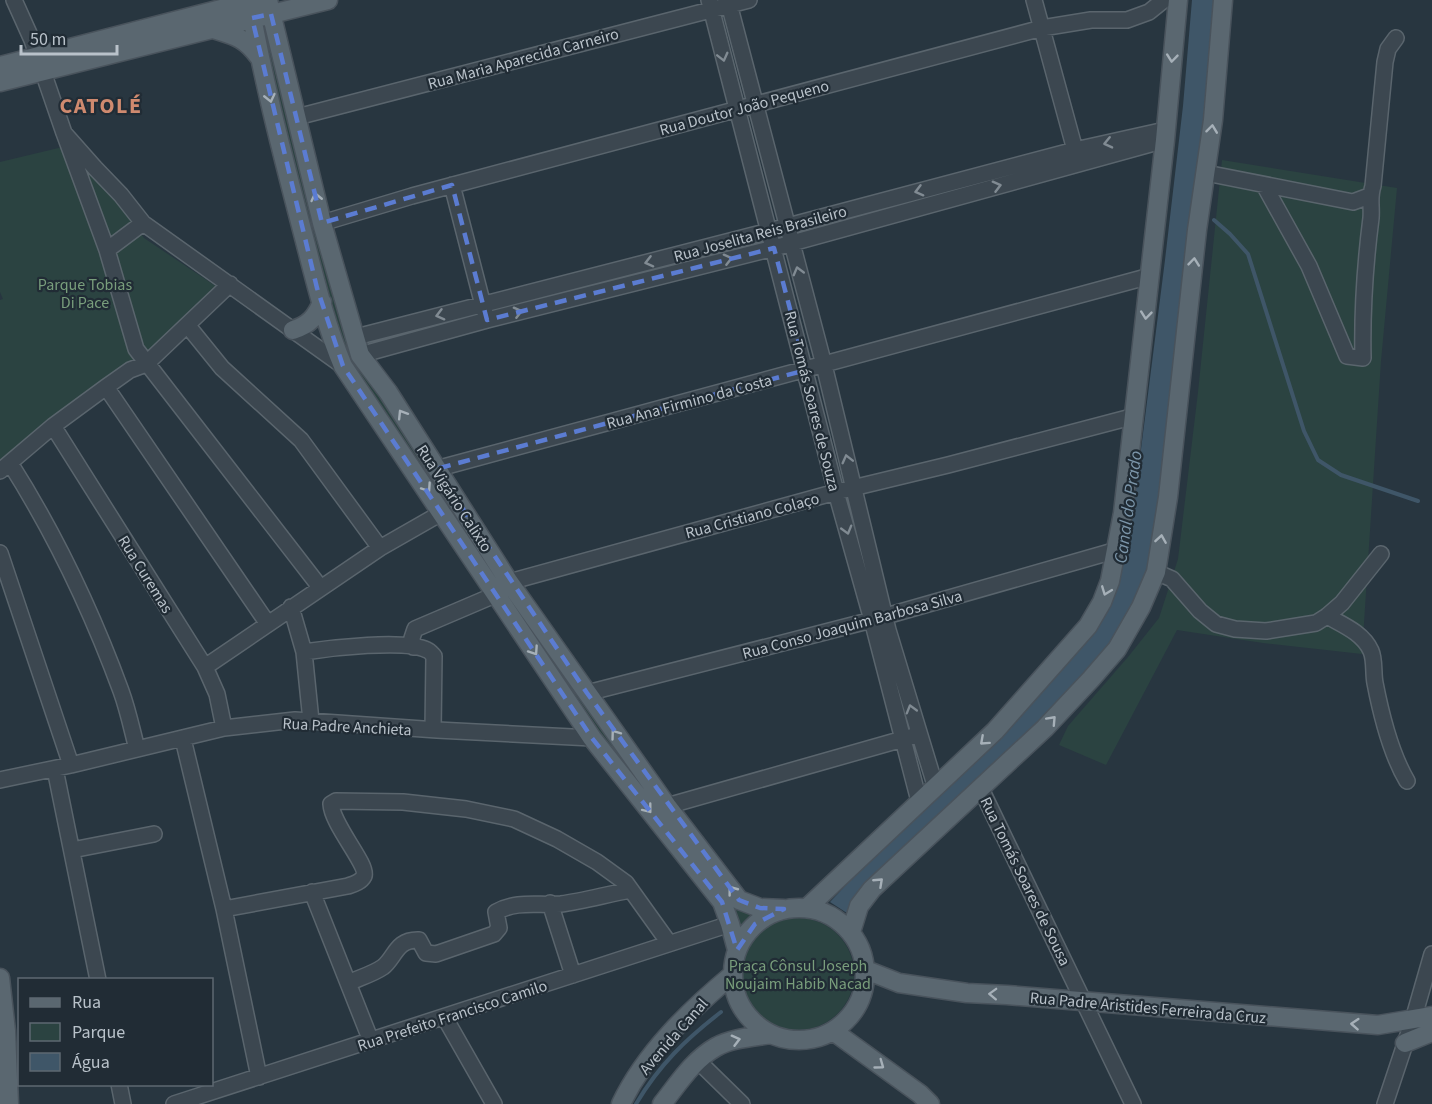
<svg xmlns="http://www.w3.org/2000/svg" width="1432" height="1104" viewBox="0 0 1432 1104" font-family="'Source Sans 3',sans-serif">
  <rect width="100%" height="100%" fill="#283640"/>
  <path fill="#2b4341" d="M270,17L359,358L737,902L772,910L751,925L741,936L595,737L346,365L255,20Z
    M67,146L112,194L144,238L217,287L147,358L125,364L50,419L0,461V300L3,299L0,292V162Z
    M1222,160L1397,188L1381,361L1362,654L1263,643L1177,630L1106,765L1059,745L1068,726L1128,657L1159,618L1178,559L1198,392Z
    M742 974a56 56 0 1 1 112 0a56 56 0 1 1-112 0Z"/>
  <path fill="#3f5668" d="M1192,0H1216L1204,151L1149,576L1121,632L1067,696L850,915L830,902L1098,618L1120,579L1130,536L1165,260L1183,106Z"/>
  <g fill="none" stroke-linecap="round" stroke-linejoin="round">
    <path stroke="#3f5668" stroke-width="4" d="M1214,220L1230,234L1248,254L1304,431L1318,460L1341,475L1418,501
      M636,1104C659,1065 686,1039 721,1012"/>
    <defs>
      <path id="minor" d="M14,0L32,40L64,133L95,168L121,195L143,223L343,366
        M709,0L836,492L872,620L919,801
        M728,0L824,365L888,630L935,785
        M1034,0L1075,150
        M297,117L749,0
        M64,133L107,250L136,349L320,587
        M1206,173L1353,202L1369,196
        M452,185L485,313
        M1264,185L1309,266L1347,356L1363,358C1362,310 1365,265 1371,218C1372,206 1369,198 1373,186L1385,62L1388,49L1396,38
        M322,223L412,196L1042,28L1091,20H1127L1149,12L1164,0
        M107,250L143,223
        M188,326L222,368L301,440L380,548
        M356,337L769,231L1075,150L1165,130
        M360,355L487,320L774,248L1165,140
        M106,387L268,624
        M53,426L205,667L217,694L224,728
        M10,463C55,534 92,612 121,691C128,710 132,730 137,749
        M436,469L1150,276
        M0,471L53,426L106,387L130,370L146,364L230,284
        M0,553L71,765
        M1156,572L1172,579L1200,611L1216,624L1235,629L1266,631L1316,623L1327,616L1342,603L1381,554
        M509,582L836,492L948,465L1135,416
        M291,607L304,652C330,648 406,639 427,650C430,651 432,654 434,656L433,730
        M1327,616C1343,625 1363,633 1371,651C1375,660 1373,673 1375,683C1381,714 1391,754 1407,781
        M413,647L412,638L415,629L497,594
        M304,652L311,721
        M205,667L380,548L443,512
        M587,693L872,620L1117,550
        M183,739L224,909L259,1077
        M55,769L98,980
        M0,780L71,765L224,728L295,720L437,730L592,738
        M981,789L1133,1104
        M667,806L910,737
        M72,850L154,834
        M312,892L371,1041
        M550,903L573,975
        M224,909L348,886C354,884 361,882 364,876C368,864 332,825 331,804L336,801L403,802L466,809L514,819L557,839L597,862L626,883L669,943
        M348,983C359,978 373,974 383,967C395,958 396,939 419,940L426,953L436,954L494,934L499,928L496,912C517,900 539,906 561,904C584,901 608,894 631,890
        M445,1018L494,1104
        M697,1060L742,1104
        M119,1084L123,1104
        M174,1104L730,924
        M1385,1104L1413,1020L1432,954"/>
      <path id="major" d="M249,0C262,75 281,149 300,222C313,271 324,321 343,366L592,738L722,902L730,924L737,950
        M268,0L322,223L360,355L388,392L509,582L667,806L739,900L760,908L784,909
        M213,29C236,36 245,38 259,57
        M0,66L256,0
        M0,82L328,0
        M293,330C309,325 316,317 322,302
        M733 974a66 66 0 1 1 132 0a66 66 0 1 1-132 0Z
        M807,908L995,731L1088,626L1102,602L1110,581L1123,513L1165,140L1178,0
        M851,932L859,906L872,889L1045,728L1091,679L1117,649L1141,607L1156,572L1168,497L1197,230L1213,120L1223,0
        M866,970L899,983L967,993L1007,995L1378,1025L1432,1016
        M0,978L6,1031L9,1104
        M833,1031L920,1094L930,1104
        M1405,1043L1432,1032
        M621,1104C645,1053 690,1010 732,975
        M662,1104C678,1084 693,1060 716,1047C732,1038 753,1037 771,1034"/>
    </defs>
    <use href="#minor" stroke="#5a656d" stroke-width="18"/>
    <use href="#major" stroke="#49535c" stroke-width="21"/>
    <use href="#minor" stroke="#3c4750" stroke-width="15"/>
    <use href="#major" stroke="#5a6770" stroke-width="18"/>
  </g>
  <defs><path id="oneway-chevron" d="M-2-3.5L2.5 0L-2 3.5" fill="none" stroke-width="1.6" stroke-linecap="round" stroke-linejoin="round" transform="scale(1.5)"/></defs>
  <g stroke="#818b93">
    <use href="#oneway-chevron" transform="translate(723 57) rotate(76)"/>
    <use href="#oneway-chevron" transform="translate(1108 143) rotate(167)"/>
    <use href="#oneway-chevron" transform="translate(997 186) rotate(-15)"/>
    <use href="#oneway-chevron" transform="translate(919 191) rotate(165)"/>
    <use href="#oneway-chevron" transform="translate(728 259) rotate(-14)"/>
    <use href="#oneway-chevron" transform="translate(649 262) rotate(166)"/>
    <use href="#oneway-chevron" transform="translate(798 271) rotate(-105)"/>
    <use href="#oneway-chevron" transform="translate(518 312) rotate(-14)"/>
    <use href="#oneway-chevron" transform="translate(440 315) rotate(165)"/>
    <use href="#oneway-chevron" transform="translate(847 459) rotate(-104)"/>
    <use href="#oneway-chevron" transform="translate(847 530) rotate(74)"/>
    <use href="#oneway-chevron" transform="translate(911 709) rotate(-106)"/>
  </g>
  <g stroke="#a6b0b8">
    <use href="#oneway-chevron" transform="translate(1172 58) rotate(96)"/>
    <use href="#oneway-chevron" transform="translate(270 98) rotate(77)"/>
    <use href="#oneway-chevron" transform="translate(1212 129) rotate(-83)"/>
    <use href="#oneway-chevron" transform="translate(316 197) rotate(-103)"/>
    <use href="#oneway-chevron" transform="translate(1194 262) rotate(-84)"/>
    <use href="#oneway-chevron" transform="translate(1146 315) rotate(96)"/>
    <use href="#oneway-chevron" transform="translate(402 414) rotate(-122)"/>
    <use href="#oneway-chevron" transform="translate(427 488) rotate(56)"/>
    <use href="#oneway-chevron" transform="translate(1161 539) rotate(-81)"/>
    <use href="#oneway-chevron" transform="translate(1106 591) rotate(111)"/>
    <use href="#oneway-chevron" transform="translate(534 651) rotate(56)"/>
    <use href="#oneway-chevron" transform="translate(1052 720) rotate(-47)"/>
    <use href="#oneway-chevron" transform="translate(615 734) rotate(-126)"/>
    <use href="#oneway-chevron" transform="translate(984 741) rotate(138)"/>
    <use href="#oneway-chevron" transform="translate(648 809) rotate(52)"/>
    <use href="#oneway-chevron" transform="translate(879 882) rotate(-43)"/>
    <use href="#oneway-chevron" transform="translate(732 890) rotate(-127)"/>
    <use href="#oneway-chevron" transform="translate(993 994) rotate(-178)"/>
    <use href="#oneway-chevron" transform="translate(1355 1024) rotate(-176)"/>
    <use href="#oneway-chevron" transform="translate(736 1040) rotate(-15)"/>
    <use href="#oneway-chevron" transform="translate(880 1065) rotate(36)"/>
  </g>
  <path fill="none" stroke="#5b7cd2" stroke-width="4.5" stroke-dasharray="12 8" stroke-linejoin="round" d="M271,14L322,223L452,185L487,320L774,248L806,370L436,469L587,693L739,900L760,908L784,909L755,924L737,950L722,902L592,738L343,366L317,288L252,18Z"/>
  <g text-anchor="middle" stroke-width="4.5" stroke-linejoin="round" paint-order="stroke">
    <g font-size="16" fill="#b9c2ca" stroke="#212c35">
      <text transform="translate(523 58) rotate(-15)" y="6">Rua Maria Aparecida Carneiro</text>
      <text transform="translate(744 107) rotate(-15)" y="6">Rua Doutor João Pequeno</text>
      <text transform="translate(760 233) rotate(-15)" y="6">Rua Joselita Reis Brasileiro</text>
      <text transform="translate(689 401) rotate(-15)" y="6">Rua Ana Firmino da Costa</text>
      <text transform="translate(813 401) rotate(76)" y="6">Rua Tomás Soares de Souza</text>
      <text transform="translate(455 498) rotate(57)" y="6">Rua Vigário Calixto</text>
      <text transform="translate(752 515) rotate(-15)" y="6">Rua Cristiano Colaço</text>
      <text transform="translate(146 574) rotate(58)" y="6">Rua Curemas</text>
      <text transform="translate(852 624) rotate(-15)" y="6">Rua Conso Joaquim Barbosa Silva</text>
      <text transform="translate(347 726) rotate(3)" y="6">Rua Padre Anchieta</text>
      <text transform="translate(1026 881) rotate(64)" y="6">Rua Tomás Soares de Sousa</text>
      <text transform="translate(1148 1007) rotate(5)" y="6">Rua Padre Aristides Ferreira da Cruz</text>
      <text transform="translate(452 1015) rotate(-18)" y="6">Rua Prefeito Francisco Camilo</text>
      <text transform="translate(673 1036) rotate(-49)" y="6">Avenida Canal</text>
    </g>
    <g font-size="16" fill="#799e7c" stroke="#212c35">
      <text x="85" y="290">Parque Tobias<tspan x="85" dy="18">Di Pace</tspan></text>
      <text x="798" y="971">Praça Cônsul Joseph<tspan x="798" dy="18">Noujaim Habib Nacad</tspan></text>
    </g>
    <g font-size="18" font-style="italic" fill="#7c96aa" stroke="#212c35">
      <text transform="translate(1128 507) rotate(-82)" y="6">Canal do Prado</text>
    </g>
    <g font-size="22" font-weight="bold" letter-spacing="1.5" fill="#cf8a6f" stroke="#212c35">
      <text x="101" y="113">CATOLÉ</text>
    </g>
  </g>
  <rect x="18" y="978" width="195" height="108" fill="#212c35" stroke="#5e6871" stroke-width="1.5"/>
  <rect x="30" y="998" width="30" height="9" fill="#5a6770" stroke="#5e6871" stroke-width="1.5"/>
  <text x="72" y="1008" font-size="18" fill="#b9c2ca">Rua</text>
  <rect x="30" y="1023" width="30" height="18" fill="#2b4341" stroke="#5e6871" stroke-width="1.5"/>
  <text x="72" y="1038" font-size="18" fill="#b9c2ca">Parque</text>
  <rect x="30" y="1053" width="30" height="18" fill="#3f5668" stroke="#5e6871" stroke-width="1.5"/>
  <text x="72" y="1068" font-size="18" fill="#b9c2ca">Água</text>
  <path d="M21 45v9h96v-9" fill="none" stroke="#b9c2ca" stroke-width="3"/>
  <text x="30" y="45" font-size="18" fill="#b9c2ca" stroke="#212c35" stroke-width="4.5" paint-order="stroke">50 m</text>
</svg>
